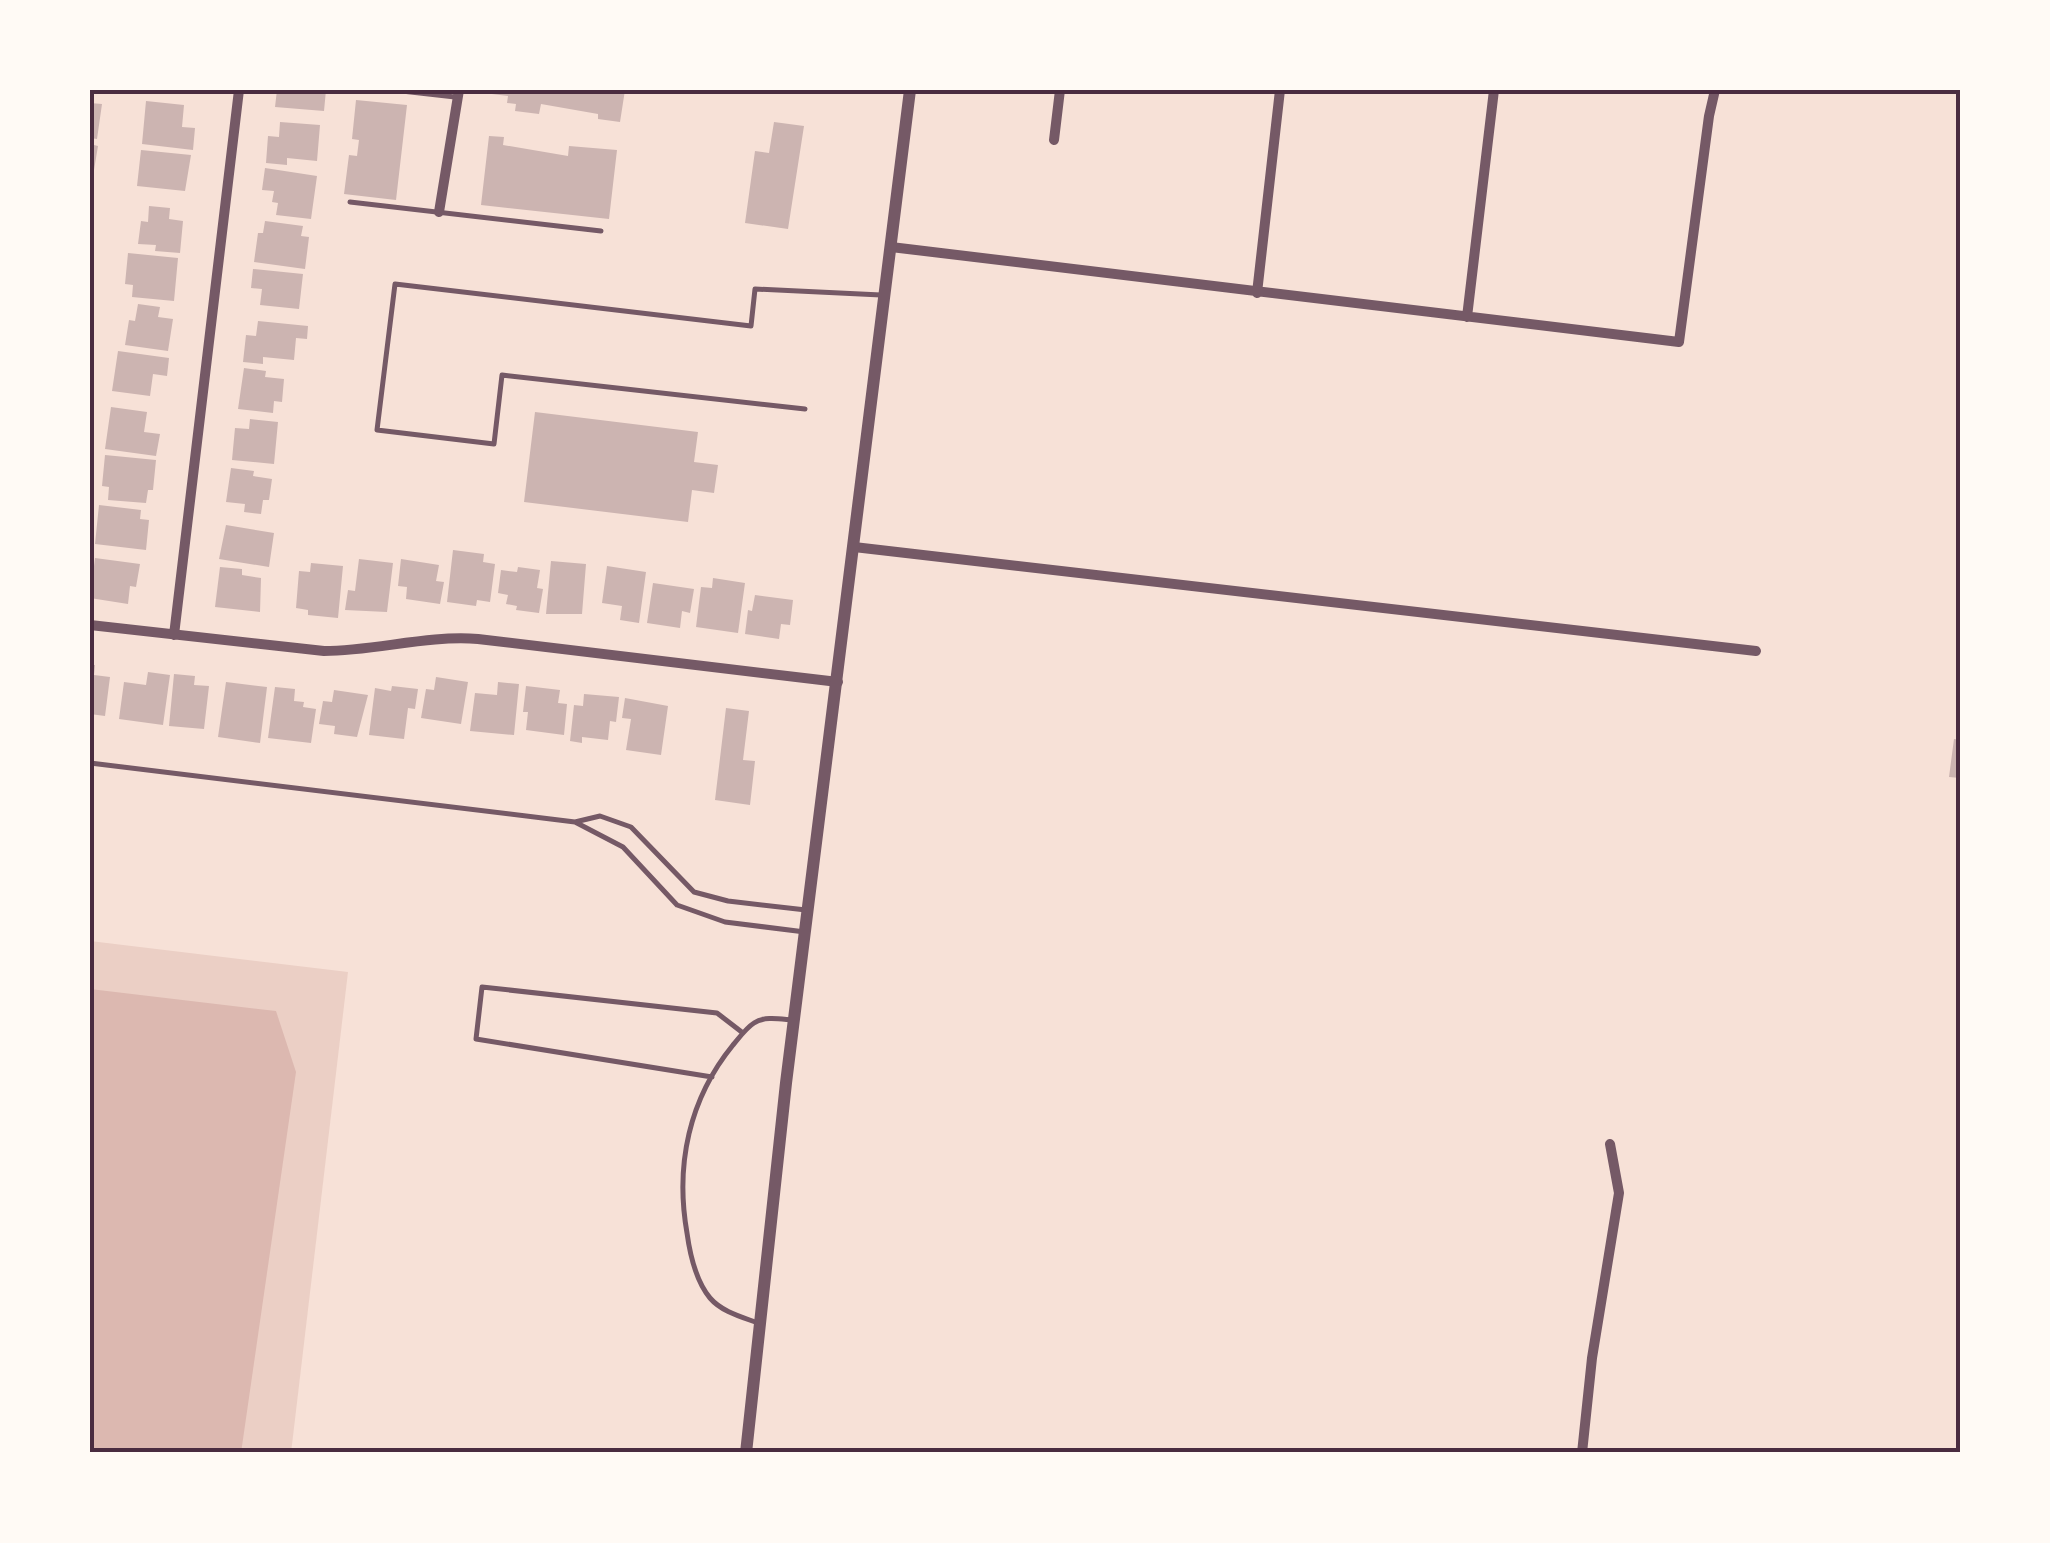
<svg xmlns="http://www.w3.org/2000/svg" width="2050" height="1543" viewBox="0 0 2050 1543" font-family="Mulish,sans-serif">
  <rect width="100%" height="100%" fill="#f7e1d7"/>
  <path fill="#ebcfc5" d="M90,941L348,972L291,1453H90Z"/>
  <path fill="#dcb8b0" d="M90,989L276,1011L296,1072L241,1453H90Z"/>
  <path fill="#ccb4b1" d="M277,90H326L324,111L275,107Z
    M493,90H625L620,122L598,119V114L541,104L539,114L515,111L516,104L507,103L508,96L492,94Z
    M356,100L407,105L396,200L344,194L349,155L357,156L359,140L352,139Z
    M146,101L184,105L182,127L195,128L193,150L142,144Z
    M90,103L102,104L97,139L90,138Z
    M280,122L320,125L317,161L287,158V165L266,163L268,136L279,137Z
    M774,122L804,126L788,229L745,223L755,151L769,153Z
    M489,136L504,137L503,145L568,156L569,146L617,150L609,219L481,205Z
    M90,144L98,146L92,182H90Z
    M141,150L191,155L185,191L137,186Z
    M265,168L317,176L311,219L276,215L278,203L272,202L274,191L262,190Z
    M149,206L170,208L169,219L183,221L180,253L155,251L156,245L138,244L141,221L148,222Z
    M265,221L303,226L301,236L309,237L305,269L254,262L258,233H263Z
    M128,253L178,258L174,301L132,297L133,285L125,284Z
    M253,269L303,274L299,309L260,305L262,289L251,288Z
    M138,304L160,307L158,317L173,319L168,351L125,345L129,320L135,321Z
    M258,321L308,326L307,339L296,338L294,360L263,357V364L243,362L246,335L256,336Z
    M118,351L169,358L167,376L153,374L150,396L112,391Z
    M244,368L266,371L265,377L284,379L282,402L274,401L273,413L238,409Z
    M111,407L147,412L144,432L160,434L156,456L105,449Z
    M535,412L698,432L694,462L718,465L714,493L692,490L688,522L524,502Z
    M250,419L278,422L274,464L232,460L235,428L249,429Z
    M105,455L156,460L153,490H148L146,503L108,500L109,487L102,486Z
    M231,468L254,471L253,476L272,479L269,500H263L261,514L244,512L245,504L226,502Z
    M99,505L141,510L140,519L149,520L146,550L95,544Z
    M226,525L274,533L269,567L219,559Z
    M453,550L484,554L483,562L495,564L490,602L477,600L476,606L447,602Z
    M95,558L140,564L136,587L130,586L128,604L90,598Z
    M359,559L393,563L387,612L345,610L348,590L355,591Z
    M401,559L439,565L436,581L444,582L440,604L406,599L407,587L398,586Z
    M551,561L586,564L582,614H546Z
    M311,563L343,566L338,618L308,615V610L296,608L299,571L310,572Z
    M607,566L646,572L639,623L620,620L622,606L602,603Z
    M220,567L242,569V575L261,578L260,612L215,607Z
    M518,567L540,570L537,588L543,589L539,613L516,610L517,606L506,604L508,595L498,593L501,570L517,572Z
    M713,578L745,583L738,633L696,627L701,587L712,588Z
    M653,583L694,589L690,613L682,611L680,628L647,623Z
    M755,595L793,600L790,625L781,624L779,639L745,634L748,610L752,611Z
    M90,665H95L94,675L110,677L105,716L90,714Z
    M148,672L170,675L163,725L119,719L124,682L146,685Z
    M174,674L195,676L194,685L209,686L204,729L169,726Z
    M436,677L468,682L461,724L421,718L426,689L434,690Z
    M226,682L267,687L260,743L218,737Z
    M498,682L519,684L514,735L470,731L475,693L497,695Z
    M392,686L418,689L415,709L408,708L404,739L369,735L375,688L391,691Z
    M526,686L560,690L558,703L567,704L564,735L526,730L528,712H523Z
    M275,687L295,689L294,701L304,702L303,707L316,709L311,743L268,738Z
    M334,690L368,695L357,737L334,734L335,726L319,724L323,701L332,702Z
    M584,694L619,697L616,722L610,721L608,740L582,737V743L570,741L574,705L583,706Z
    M625,698L668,706L661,755L626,750L631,719L622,718Z
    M726,708L749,711L743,760L755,761L750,805L715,800Z
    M1954,739L1960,740V778L1949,777Z"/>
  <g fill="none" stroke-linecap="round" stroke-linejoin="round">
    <path stroke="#755966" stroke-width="5" d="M393,90L455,97
      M350,202L601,231
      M805,409L502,375L494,444L377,430L395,284L751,326L755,289L881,295
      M90,763L575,822
      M805,932L725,922L677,905L623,847L575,822L600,816L631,827L694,892L728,901L806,910
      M712,1077L476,1039L482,987L717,1013L743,1033
      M758,1323C742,1317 722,1312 710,1298C696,1281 690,1255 687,1233C675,1165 689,1099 733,1045C739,1038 746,1028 754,1023C764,1016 780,1019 792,1020"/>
    <path stroke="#755966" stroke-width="10" d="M1054,140L1060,90
      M439,212L459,90
      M891,247L1679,342L1709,116L1715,90
      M1257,293L1280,90
      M1467,317L1494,90
      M854,547L1756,651
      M90,625L324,651C376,651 426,635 478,639L838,682
      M174,635L239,90
      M1582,1453L1592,1358L1619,1193L1610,1144"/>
    <path stroke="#755966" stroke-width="12" d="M746,1453L786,1083L910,90"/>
  </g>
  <rect width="2050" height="1543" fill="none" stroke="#fffaf5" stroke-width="185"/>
  <rect x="92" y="92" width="1866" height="1358" fill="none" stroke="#4a2c40" stroke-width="4"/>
</svg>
